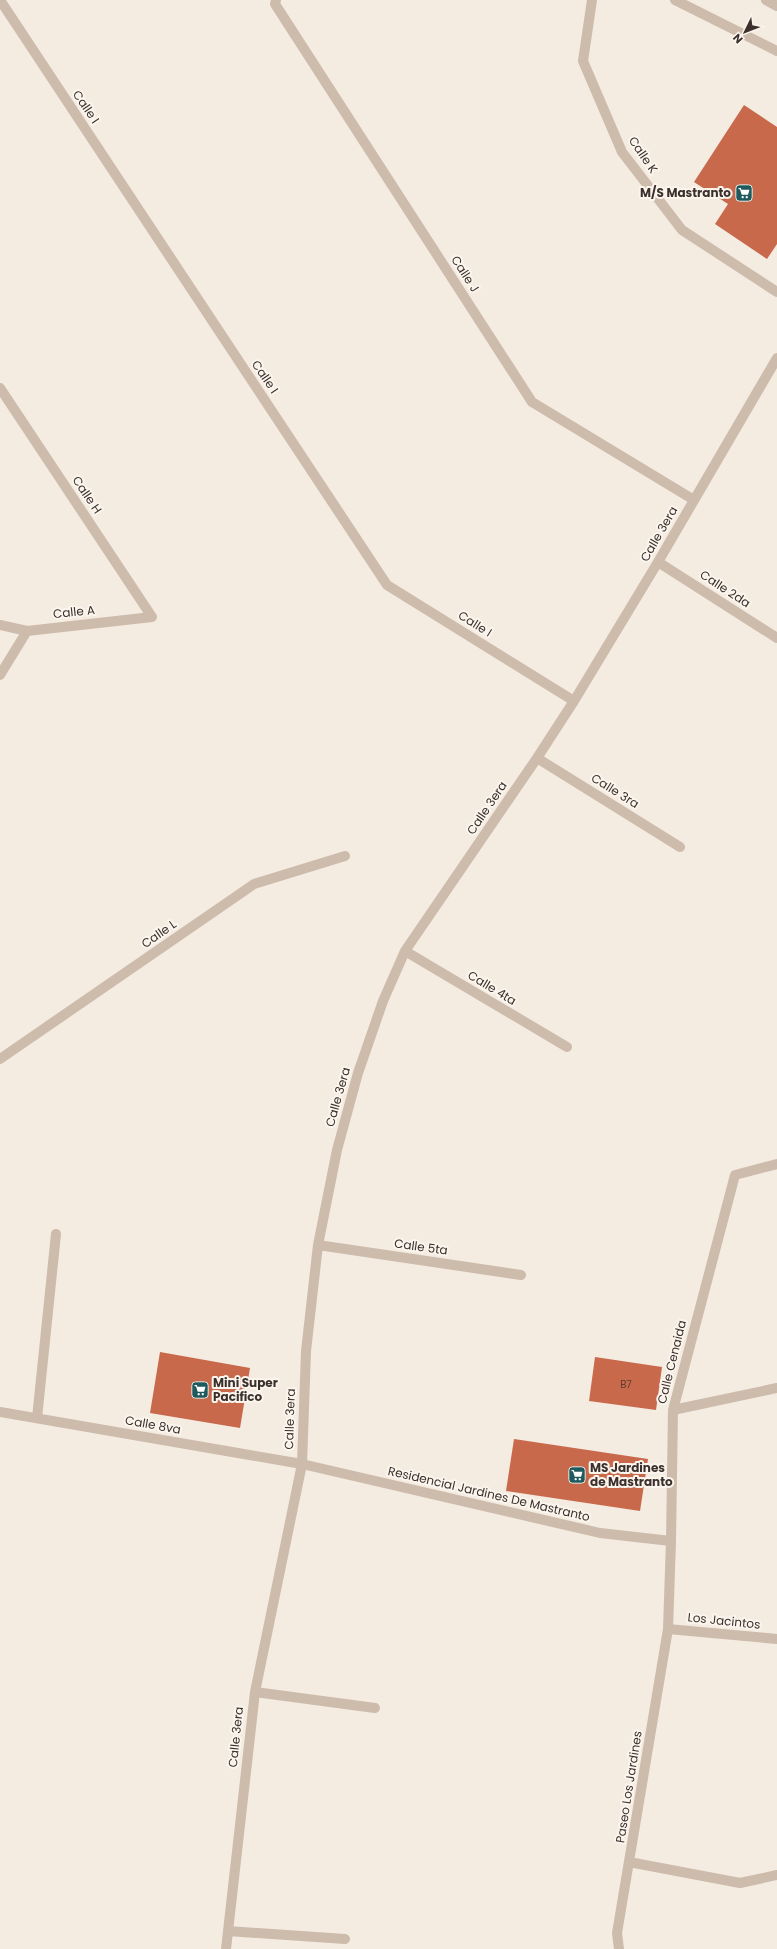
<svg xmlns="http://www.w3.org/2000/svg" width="777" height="1949" viewBox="0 0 777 1949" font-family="Poppins,sans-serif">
  <rect width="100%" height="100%" fill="#f4ebe1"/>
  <path fill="#c8694b" d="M744,105L777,127V244L767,259L715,224L728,204L694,182Z
    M160,1352L250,1368L240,1428L150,1413Z
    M595,1357L662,1367L656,1410L589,1401Z
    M514,1439L648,1459L640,1511L506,1491Z"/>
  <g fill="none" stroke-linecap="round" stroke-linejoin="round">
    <path stroke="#cdbbac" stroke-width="10" d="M0,0L387,585L574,701
      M276,0L275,4L532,402L694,500
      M592,0L583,61L622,152L682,230L777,292
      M675,0L777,51
      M766,0L777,6
      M0,388L152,617L27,631L0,625
      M658,562L777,638
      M0,675L27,631
      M537,758L680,847
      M405,951L567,1047
      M0,1059L254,884L345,856
      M318,1245L521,1275
      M673,1410L777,1388
      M0,1412L302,1464L600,1533L671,1541
      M37,1418L56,1234
      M668,1629L777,1639
      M255,1692L375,1708
      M629,1862L740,1883L777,1875
      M228,1931L345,1939
      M226,1949L255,1692L302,1464L306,1351L318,1245L337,1150L358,1073L383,1001L405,951L537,758L574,701L658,562L777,358
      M619,1949L617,1933L668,1629L671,1541L673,1410L735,1175L777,1164"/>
  </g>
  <defs>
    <symbol id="supermarket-square" viewBox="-11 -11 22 22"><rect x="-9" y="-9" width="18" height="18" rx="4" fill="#1f5a5e" stroke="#fbf5ee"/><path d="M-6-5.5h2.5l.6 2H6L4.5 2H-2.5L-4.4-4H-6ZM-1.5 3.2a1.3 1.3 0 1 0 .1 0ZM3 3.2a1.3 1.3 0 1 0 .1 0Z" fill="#fff"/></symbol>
  </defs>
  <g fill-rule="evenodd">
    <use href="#supermarket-square" x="734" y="183" width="20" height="20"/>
    <use href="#supermarket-square" x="190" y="1380" width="20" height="20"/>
    <use href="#supermarket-square" x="567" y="1465" width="20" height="20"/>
  </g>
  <g text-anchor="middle" stroke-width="4" stroke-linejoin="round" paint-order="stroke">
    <g font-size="10" fill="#5e3e33">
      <text x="626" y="1388">B7</text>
    </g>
    <g font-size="12" fill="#3b302b" stroke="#fbf5ee">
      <text transform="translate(86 107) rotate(56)" y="4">Calle I</text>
      <text transform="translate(643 155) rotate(56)" y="4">Calle K</text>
      <text transform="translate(465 274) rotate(57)" y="4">Calle J</text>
      <text transform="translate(265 377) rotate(56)" y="4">Calle I</text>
      <text transform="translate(87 495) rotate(56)" y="4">Calle H</text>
      <text transform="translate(659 534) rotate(-60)" y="4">Calle 3era</text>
      <text transform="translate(725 589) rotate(33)" y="4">Calle 2da</text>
      <text transform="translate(74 612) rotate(-6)" y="4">Calle A</text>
      <text transform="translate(475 624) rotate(32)" y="4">Calle I</text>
      <text transform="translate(615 791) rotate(32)" y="4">Calle 3ra</text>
      <text transform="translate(487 808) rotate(-56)" y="4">Calle 3era</text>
      <text transform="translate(159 934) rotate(-35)" y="4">Calle L</text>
      <text transform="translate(492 988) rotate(31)" y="4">Calle 4ta</text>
      <text transform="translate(338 1097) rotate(-74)" y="4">Calle 3era</text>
      <text transform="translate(421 1247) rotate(8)" y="4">Calle 5ta</text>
      <text transform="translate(672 1362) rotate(-76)" y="4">Calle Cenaida</text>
      <text transform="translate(290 1419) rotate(-88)" y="4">Calle 3era</text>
      <text transform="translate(153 1425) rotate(10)" y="4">Calle 8va</text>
      <text transform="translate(489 1494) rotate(13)" y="4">Residencial Jardines De Mastranto</text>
      <text transform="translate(724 1621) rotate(6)" y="4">Los Jacintos</text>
      <text transform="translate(236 1737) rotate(-84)" y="4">Calle 3era</text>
      <text transform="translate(629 1787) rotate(-81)" y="4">Paseo Los Jardines</text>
    </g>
    <g font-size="12" font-weight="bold" fill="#3b302b" stroke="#fbf5ee" text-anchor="start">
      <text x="731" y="197" text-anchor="end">M/S Mastranto</text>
      <text x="213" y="1387">Mini Super<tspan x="213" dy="14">Pacifico</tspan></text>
      <text x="590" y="1472">MS Jardines<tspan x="590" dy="14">de Mastranto</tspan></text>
    </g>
  </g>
  <g transform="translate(745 32) rotate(227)" stroke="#fbf5ee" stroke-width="3" paint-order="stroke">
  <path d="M0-3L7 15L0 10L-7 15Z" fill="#3b302b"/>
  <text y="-6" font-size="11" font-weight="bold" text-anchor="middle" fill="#3b302b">N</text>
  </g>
</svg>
